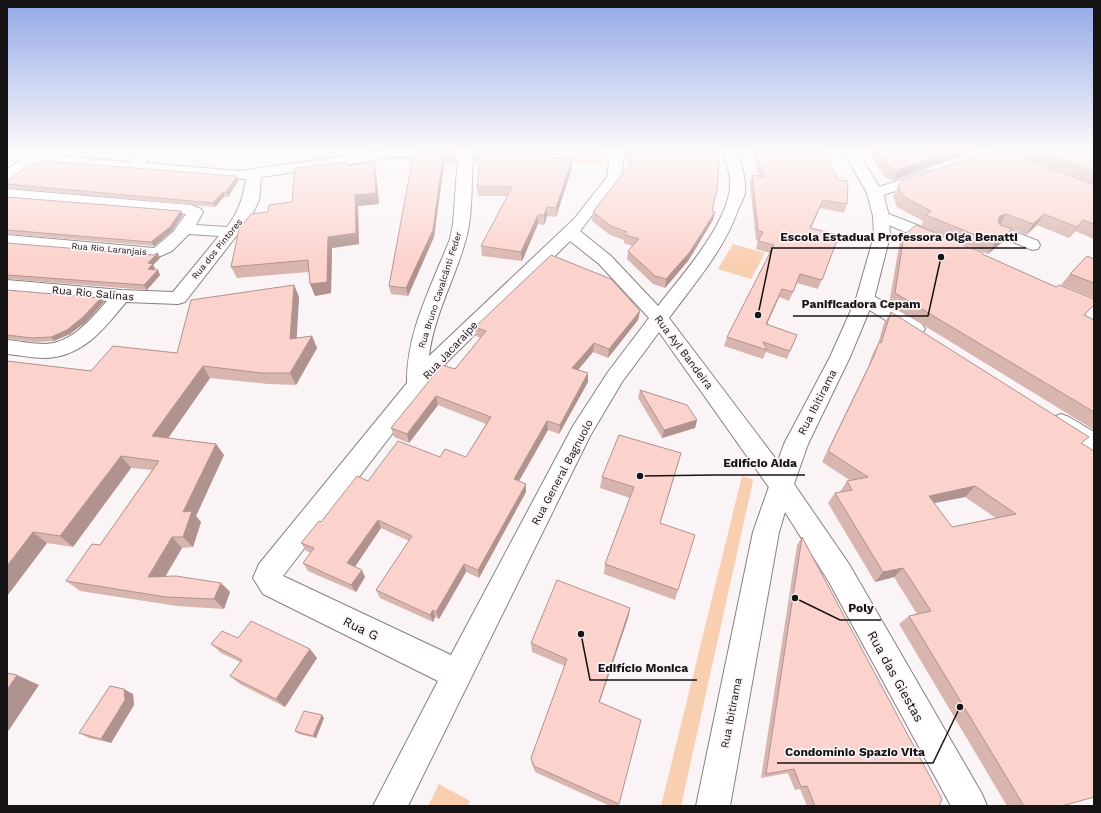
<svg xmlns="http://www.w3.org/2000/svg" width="1101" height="813" viewBox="0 0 1101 813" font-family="'Work Sans',sans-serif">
  <rect width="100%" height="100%" fill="#fbf4f6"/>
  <path fill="#f9cfb2" d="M563,149H602L605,165L548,162L539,152Z
    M733,244L765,253L751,279L718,269Z
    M742,476L752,479L753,481L681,806H661Z
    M439,784L470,801L468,806H428Z"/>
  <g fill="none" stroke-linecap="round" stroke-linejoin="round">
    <defs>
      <path id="minor" d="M145,149H160L145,163L239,171L396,149H531L529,152L524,153L473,157C471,183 473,214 466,239C455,279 434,315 429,356L574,219L607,177L609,163L605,149H619L623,163L621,178L580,231L611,256L658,306C682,275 721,232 729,194C732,180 728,161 720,149H734C742,161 746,178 745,193C744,198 740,205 738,210C724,250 694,284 669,318L791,479L794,486L791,493L782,496L773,493L659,332L622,382L590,436L408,806H373L438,681L263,594L253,578L259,564L407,383C406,333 432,285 450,239L453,224L458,157H396L261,177L259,200L251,217L185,302L178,304L126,302C104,329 83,357 44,358C32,358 19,355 7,354V340C19,341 32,344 45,344C72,343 90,320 107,301L7,292V280L121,290L173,292L219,236L189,234L172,251L156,258L7,245V235L154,248L173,232L186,214L7,199V189L191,205L201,209L203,212L196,225L227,227C239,211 243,198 246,179L33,162L28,161L26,158L28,155L33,154L129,162ZM570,241L599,264L649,318L608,372L573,426L451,655L283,576L448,361Z
        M980,149H999L1024,159L1026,162L1024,165H1014L982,152Z
        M927,171L932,172L934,175L932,178L875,198L870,196L867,193L870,190Z
        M881,211L945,236L947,240L945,244L939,245L933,244L875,219L873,216L875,213Z
        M1000,226L1038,241L1040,245L1038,249L1032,250L994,234L992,231L994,228Z
        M865,293L872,295L922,324L925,329L922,334L915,336L908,334L858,303L856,299L858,295Z
        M1061,414L1069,417L1094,432V453C1081,449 1056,435 1050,423L1053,417Z"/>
      <path id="major" d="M842,149H856L883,193L889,216L890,236L874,299L850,357L808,444L794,484L849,564L982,794L987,806H951L829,582L785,512L779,532L730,806H696L753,532L784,444L830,357L856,299L874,236L873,216L867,193Z"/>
      <path id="highway" d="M37,149H53L12,179L7,180V169Z"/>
    </defs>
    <use href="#minor" stroke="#868082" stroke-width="2"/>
    <use href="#major" stroke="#868082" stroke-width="2"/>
    <use href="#highway" stroke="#868082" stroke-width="2"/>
    <use href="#minor" fill="#fff" fill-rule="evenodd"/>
    <use href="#major" fill="#fff" fill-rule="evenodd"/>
    <use href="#highway" fill="#fff" fill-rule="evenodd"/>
  </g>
  <path fill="#d9b5af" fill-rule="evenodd" d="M205,149H220L219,150Z
    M548,149V157L572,159V168L556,217L547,216L544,225L538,224L522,261L482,256L481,246L508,196H478L477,187L480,163L474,164L473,154Z
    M622,149H720L712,211L715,212L713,220L688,261L665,288L653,284L627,259L628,251L632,246L624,243V240L610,235L592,221L593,212L629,165Z
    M746,149H823L847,204L844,213L820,208L811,228L839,235L818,289L797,283L789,301L779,297L767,324L797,335L787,359L766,352L763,359L724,346L727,337L770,253L756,249L758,241L756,240L750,184L752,175L759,176L751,149Z
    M867,149H980L979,150L893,180L885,178Z
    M1002,149H1091L1094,152V239L1075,231L1069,238L1037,225L1026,235L1012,229L1005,240L988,254L921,226L923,221L897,207L893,196L898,186L1064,173Z
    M414,151H455L456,158V164H444L434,237L408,296L391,294L389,286Z
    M347,162L348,166L376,173L379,204L358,206L359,244L332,248L331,293L315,296L309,272L237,278L231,267L268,212L292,202Z
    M7,181H238L228,197L225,196L215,207L7,188Z
    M7,197L181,211L183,215L172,231L154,246L7,234Z
    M904,235L982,255L1056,287L1085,315L1094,320V430L889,304L899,246Z
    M7,243L160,258L153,265L155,268L154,270H158L160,275L147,290L7,279Z
    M1094,259V298L1061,285L1070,274Z
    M294,285L299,297L296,338L312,336L317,348L296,385L268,384L210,378L168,438L216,444L224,455L196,516L201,522L193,547L182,548L165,577L221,583L230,592L224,609L177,606L80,591L66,581L100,545L152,470L131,468L73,547L47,543L7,596V361L91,371L177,353Z
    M7,290L104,302L86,322L70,334L54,341L36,342L7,339Z
    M640,311L638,320L608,358L593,352L578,370L588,373V382L559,434L548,430L519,481L526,484V492L479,578L466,572L439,619L435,617L433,622L380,598L376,590L409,541L381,528L355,567L365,577L356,592L308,571L303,563L311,553L306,551L301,543L321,522L368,481L440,457H466L486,424L438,405L409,443L394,437L391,428L455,369L480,338L476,336L475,327Z
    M891,312L1082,443L1062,806H1007L899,624L909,616L917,614L894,577L875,582L828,503L835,493L840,492L847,481H851L822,462L868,367L873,353L878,344L884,323ZM965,497L996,518L952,527L934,503Z
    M640,390L697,420L695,428L662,438L638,398Z
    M678,464L660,523L678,590L675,600L604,574L605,564L630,498L600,488L602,477Z
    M802,537L939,806H807L800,789L795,790L788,773L761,778L797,545Z
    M630,608L628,618L599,703L619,804L618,806H610L535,772L532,764L531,758L565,666L532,652L531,643Z
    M238,638L317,658L285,707L240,684L230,676L240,662L221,653L211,644Z
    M133,694L134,705L111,743L89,738L79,733Z
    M324,718L316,738L298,734L295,731Z"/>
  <path fill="#b0938f" d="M960,149H980L979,150L893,180L898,170Z
    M455,151L456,158V164L455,156Z
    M443,156L444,164L434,237L408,296L406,288Z
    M572,159V168L556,217V208Z
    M374,162L376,173L379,204L358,206L359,244L332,248L331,293L315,296L310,284L328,237L355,195Z
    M237,176L238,181L228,197L226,192Z
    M223,192L225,196L215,207L213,203Z
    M823,200L820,208L807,236L810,228Z
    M547,207V216L544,225V215Z
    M181,211L183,215L172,231L154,246L151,242Z
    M715,212L713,220L688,261L665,288L666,279Z
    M1006,214L1000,225L993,227L1000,216Z
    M1044,214L1037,225L1026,235L1033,224Z
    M538,215V224L522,261L521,252Z
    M1083,220L1075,231L1069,238L1077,227Z
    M1012,229L1005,240L988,254L995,243Z
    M158,253L160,258L153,265L155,268L150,274L148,269V263Z
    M158,270L160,275L147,290L144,285Z
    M294,285L299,297L296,351L290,339Z
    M782,289L779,297L763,333L766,324Z
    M101,298L104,302L86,322L70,334L54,341L51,337Z
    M640,311L638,320L608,358L609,349Z
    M312,336L317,348L296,385L290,373Z
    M594,343L593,352L572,377V368Z
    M203,366L210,378L162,447L152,436Z
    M588,373V382L559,434L560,425Z
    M436,396L438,405L409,443L407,434Z
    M697,420L695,428L662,438L664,430Z
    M547,421L548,430L515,488L514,479Z
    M216,444L224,455L196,516L201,522L193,547L183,537V512Z
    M681,453L678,464L657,534L660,523Z
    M121,456L131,468L73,547L60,536Z
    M526,484V492L479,578L478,570Z
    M975,486L965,497L920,506L929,496Z
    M378,520L381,528L352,571L347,563Z
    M33,532L47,543L7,596V566Z
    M172,537L182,548L159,587L148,577Z
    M464,564L466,572L439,619L436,612Z
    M903,568L894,577L875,582L883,572Z
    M362,570L365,577L356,592L351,585Z
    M221,583L230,592L224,609L214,599Z
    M630,608L628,618L597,710L599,702Z
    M433,610L435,617L433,622L430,615Z
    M310,649L317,658L285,707L276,699Z
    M17,675L39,685L7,733V690Z
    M124,689L133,694L134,705L111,743L101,739Z
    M322,715L324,718L316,738L313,736Z"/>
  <path fill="#fcd2cc" stroke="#b0938f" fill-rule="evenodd" d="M474,149H548V157L572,159L556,208L547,207L544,215H538L521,252L481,246L512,187H477L481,154H473Z
    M627,149H720L717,189L712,211L715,212L690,252L666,279L655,276L628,251L639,239L625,235L627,232L611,226L593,212L631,163H633Z
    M755,149H823L838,180L848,181L847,204L823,200L810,228L839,235L822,280L800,274L793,292L782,289L766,324L797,335L790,351L763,342L767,350L727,337L774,245L758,241L763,232L758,231L752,175L764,177Z
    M877,149H960L898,170L889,167Z
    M998,149H1000L1094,185V224L1083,220L1077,227L1044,214L1033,224L1006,214L1000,216L998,221L1000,225L1012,229L995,243L926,215L931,211L903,196L898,186L902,181Z
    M1034,149H1091L1094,152V172Z
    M414,151H455V156H443L433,230L406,288L389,286Z
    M44,161L237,176L226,192H223L213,203L7,184V181L28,166L38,162Z
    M347,162V166L374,162L376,193L355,195L356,233L328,237L327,282L310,284L308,260L231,267L239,229L251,214L268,212L269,205L292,202L295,168Z
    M7,197L181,211L170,227L151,242L7,230Z
    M916,225L983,253L982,254L1056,287L1059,285L1094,299V305L1084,315L1094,320V412L895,293L904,235Z
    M7,243L153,255L158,253L148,263L153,264L148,269L158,270L144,285L7,275Z
    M551,255L611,279L640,311L609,349L594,343L572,368L588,373L560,425L547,421L530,451L514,479L526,484L478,570L464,564L436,612L433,610L430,615L376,590L412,536L378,520L347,563L362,570L351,585L303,563L314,548L301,543L319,521L321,522L357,476L368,481L398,441L440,457L445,449L466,457L491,417L436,396L407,434L391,428L442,365L455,369L486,331L475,327Z
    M1087,256L1094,259V283L1070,274Z
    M294,285L290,339L312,336L290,373H262L203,366L152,436L216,444L183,512L192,511L183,537H172L148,577L176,576L221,583L214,599L166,597L66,581L92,544L100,545L159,461L121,456L60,536L33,532L7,566V361L91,371L113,346L177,353L191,300Z
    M7,290L101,298L83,317L67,330L51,337L32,338L7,335Z
    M891,312L1089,437L1081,443L1094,451V797L1062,806H1024L909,616L931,611L903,568L883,572L835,493L852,490L847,481L868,477L828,451L874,356L879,342L881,343ZM975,486L1016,514L952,527L929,496Z
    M640,390L687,405L697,420L664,430Z
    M619,435L681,453L660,523L695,535L678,590L605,564L634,487L602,477Z
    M802,537L942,799L939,806H815L807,786L801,787L794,769L766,774Z
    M557,580L630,608L599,702L641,720L619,804L534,766L531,758L567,659L531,643Z
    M251,621L310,649L276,699L230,676L242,660L211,644L222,631L238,638Z
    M7,673L17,675L7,690Z
    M110,686L124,689L125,700L101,739L79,733Z
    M304,711L322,715L313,736L295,731Z"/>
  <linearGradient id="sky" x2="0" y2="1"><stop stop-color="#91a7e7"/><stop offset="0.57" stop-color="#fdfafb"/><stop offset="1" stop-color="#fdfafb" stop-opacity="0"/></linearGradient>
  <rect width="1101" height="263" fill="url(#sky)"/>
  <g text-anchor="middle" stroke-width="3.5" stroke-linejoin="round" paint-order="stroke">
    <g font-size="9" fill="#161314" stroke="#fbf4f6">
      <text transform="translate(109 249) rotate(5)" y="3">Rua Rio Laranjais</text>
      <text transform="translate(217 249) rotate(-51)" y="3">Rua dos Pintores</text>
      <text transform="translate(440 290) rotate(-72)" y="3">Rua Bruno Cavalcânti Feder</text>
    </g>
    <g font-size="11" fill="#161314" stroke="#fbf4f6">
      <text transform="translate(93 293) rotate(5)" y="4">Rua Rio Salinas</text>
      <text transform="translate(450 350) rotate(-47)" y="4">Rua Jacaraípe</text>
      <text transform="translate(684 352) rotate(53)" y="4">Rua Ayl Bandeira</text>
      <text transform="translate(817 402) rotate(-63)" y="4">Rua Ibitirama</text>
      <text transform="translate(562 472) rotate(-62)" y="4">Rua General Bagnuolo</text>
      <text transform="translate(731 713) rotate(-79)" y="4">Rua Ibitirama</text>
    </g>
    <g font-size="13" fill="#161314" stroke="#fbf4f6">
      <text transform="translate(361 628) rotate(26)" y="5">Rua G</text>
      <text transform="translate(896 676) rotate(61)" y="5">Rua das Giestas</text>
    </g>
  </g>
  <path fill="none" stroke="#161314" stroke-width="1.5" d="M758 315L772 248H1026M941 257L928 316H793M640 476L715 475H805M795 598L840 620H881M581 634L590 680H697M960 707L933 763H777"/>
  <g fill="#161314" stroke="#fbf4f6" stroke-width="1.5">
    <circle cx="758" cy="315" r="4"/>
    <circle cx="941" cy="257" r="4"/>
    <circle cx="640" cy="476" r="4"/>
    <circle cx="795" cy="598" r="4"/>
    <circle cx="581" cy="634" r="4"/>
    <circle cx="960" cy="707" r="4"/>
  </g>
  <g font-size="12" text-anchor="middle" font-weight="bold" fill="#161314" stroke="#fbf4f6" stroke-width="3.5" stroke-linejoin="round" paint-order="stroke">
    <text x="899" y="241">Escola Estadual Professora Olga Benatti</text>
    <text x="861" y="308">Panificadora Cepam</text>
    <text x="760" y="467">Edifício Aida</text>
    <text x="861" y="612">Poly</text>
    <text x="643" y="672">Edifício Monica</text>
    <text x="855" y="756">Condomínio Spazio Vita</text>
  </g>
  <rect width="1101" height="813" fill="none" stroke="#161314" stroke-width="16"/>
</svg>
